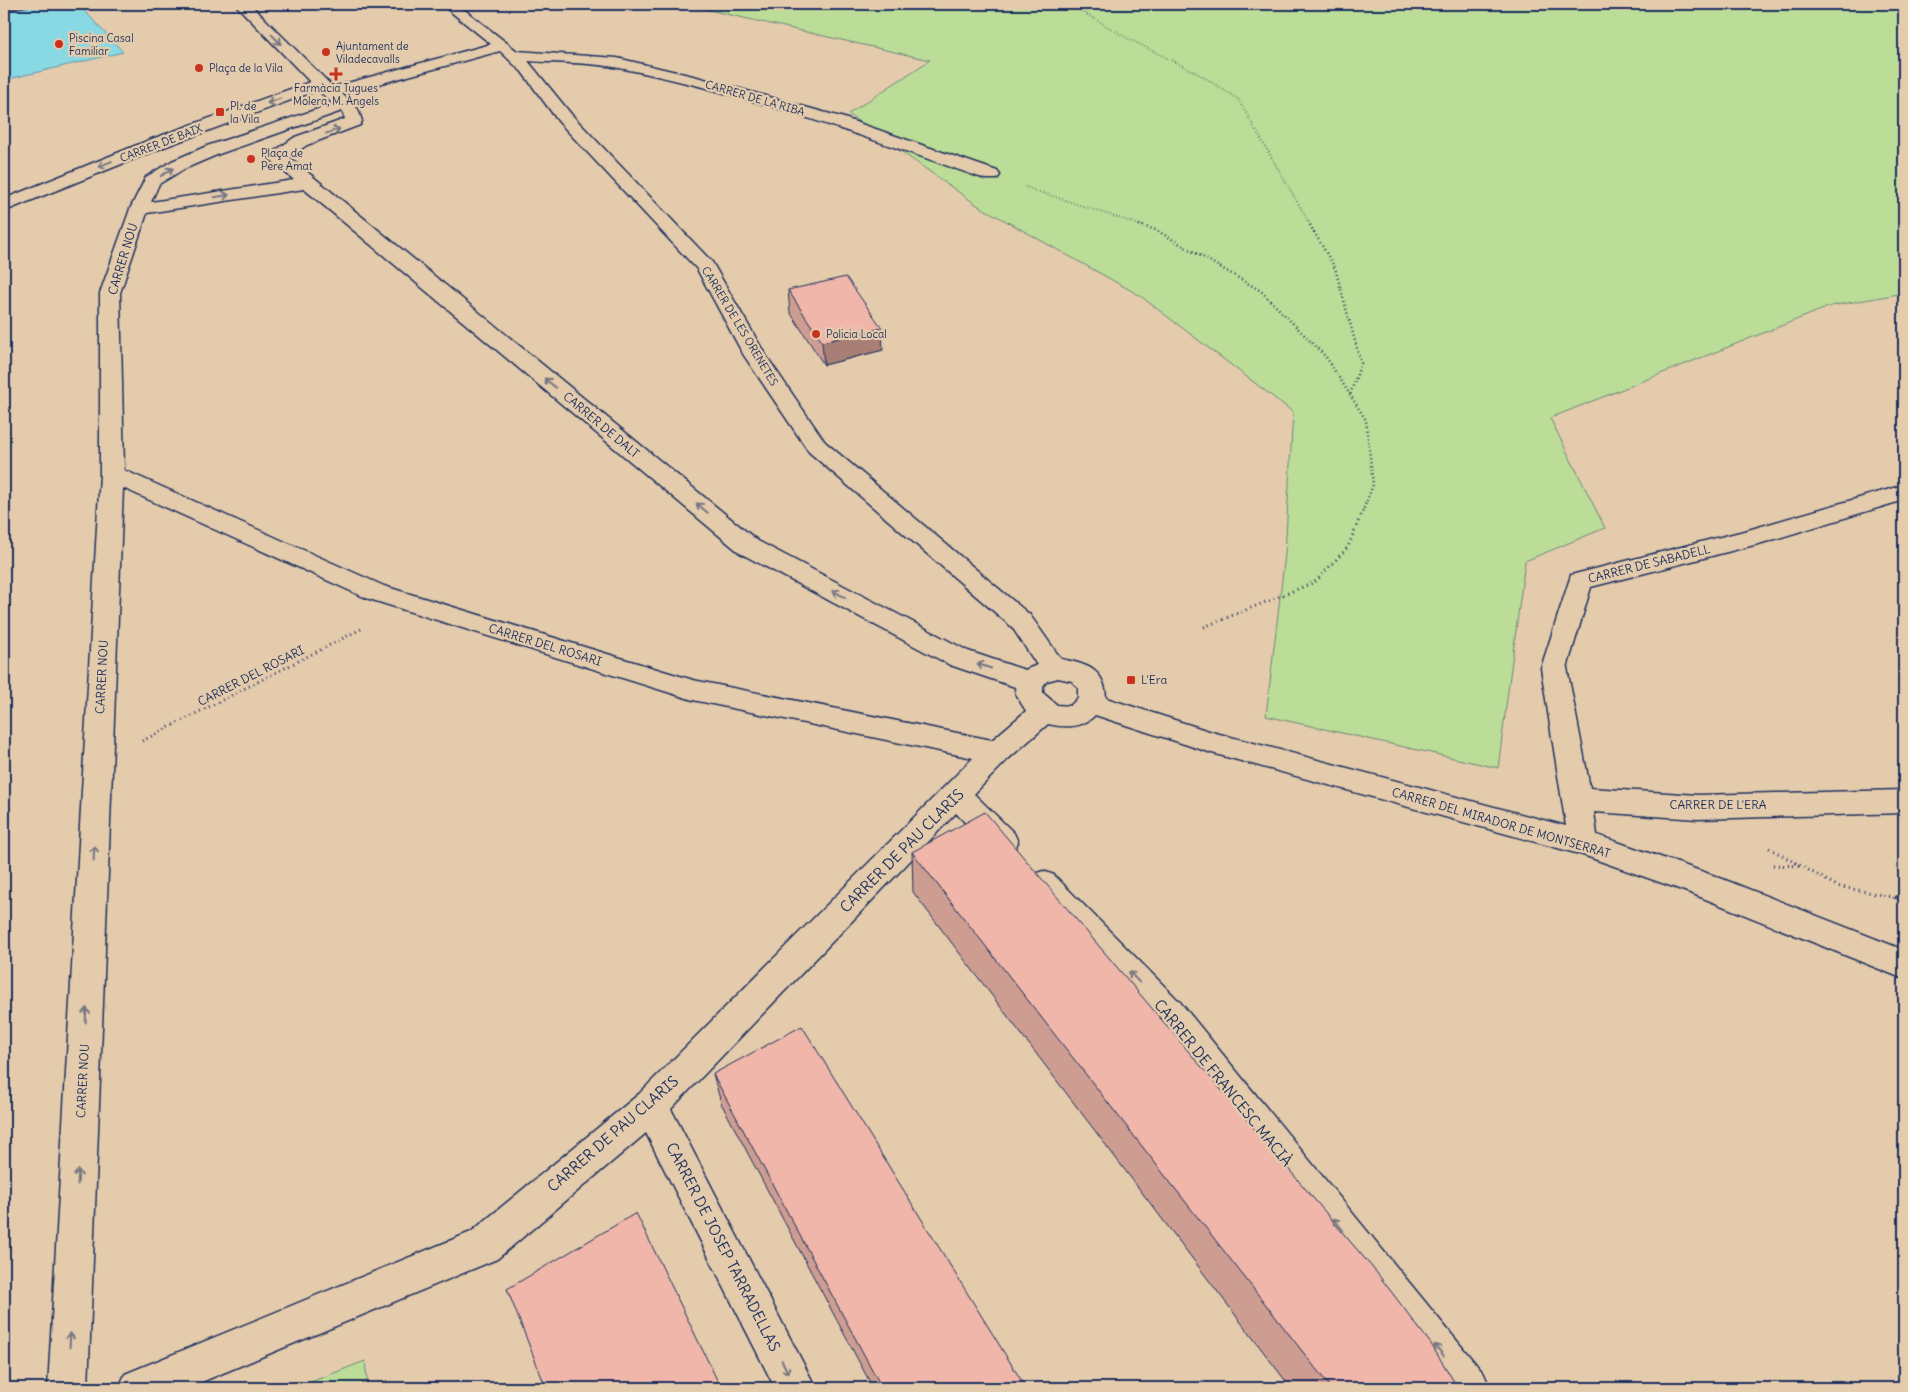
<svg xmlns="http://www.w3.org/2000/svg" width="1908" height="1392" viewBox="0 0 1908 1392" font-family="Delius,sans-serif">
  <rect width="100%" height="100%" fill="#e4cbac"/>
  <filter id="ink" filterUnits="userSpaceOnUse"><feTurbulence type="fractalNoise" baseFrequency=".02" numOctaves="2"/><feDisplacementMap in="SourceGraphic" scale="10" xChannelSelector="R" yChannelSelector="G"/><feConvolveMatrix kernelMatrix="1 2 1 2 8 2 1 2 1" color-interpolation-filters="sRGB"/></filter>
  <g filter="url(#ink)">
    <path fill="#bbdd97" stroke="#6b867a" d="M682,4H1904V293L1831,306L1550,418L1605,528L1525,561L1498,768L1266,716L1285,554L1293,412L1139,295L977,205L848,114L930,60Z
      M365,1361L368,1388H295Z"/>
    <path fill="#89d9e4" stroke="#5d95ae" d="M38,4H78L123,52L4,80V11Z"/>
    <g fill="none" stroke-linecap="round" stroke-linejoin="round">
      <defs>
        <path id="minor" d="M235,4H250L333,87L491,44L441,4H457L517,51L617,58L697,77L841,117L997,171L1000,175L997,179H985C865,137 744,92 619,68C590,62 558,63 528,61L571,114L712,262L765,354L825,442L1030,615L1061,659C1085,664 1105,668 1106,698L1212,732L1566,826L1541,668L1571,575L1748,530L1904,485V500L1762,543L1591,587L1567,668L1590,788L1698,795L1904,790V813L1698,819L1594,812L1597,835L1715,876L1904,950V979L1693,894L1583,855L1212,753L1095,715C1083,728 1065,728 1048,724L1007,760L974,794L1014,833L1018,842L1014,851L1003,854L992,851L956,813L671,1109L816,1388H775L646,1133L497,1259L187,1388H119L125,1374L471,1232L639,1094L973,758L693,700L366,598L123,488L88,1388H48L100,474V293L130,209L146,177L172,161L207,146L333,104L318,90L164,147L10,209L4,210V199L152,139L310,82ZM500,51L522,72L559,122L697,269L743,354L809,452L1012,627L1037,665L1025,670L968,651L758,541L289,157L307,145L360,125L362,121L358,109L342,94ZM342,111L345,119L295,137L272,153L269,157L272,161L294,180L151,202L159,184L184,169L219,154ZM304,189L740,553L950,665L1015,687L1016,695L1026,711L992,740L693,680L384,586L124,470L120,293L147,213ZM1058,678L1072,681L1078,688V698L1070,706L1057,705L1043,693V686L1047,681Z
          M1043,871L1054,875L1180,1002L1484,1374L1490,1388H1444L1156,1024L1032,893L1027,884L1032,875Z"/>
      </defs>
      <use href="#minor" stroke="#1b2f5e" stroke-width="3"/>
      <path stroke="#1b2f5e" stroke-width="2" stroke-dasharray="0.5 2.5" stroke-linecap="butt" d="M1069,4L1129,39L1197,73L1238,99L1311,226
        M1025,187L1143,226"/>
      <path stroke="#1b2f5e" stroke-width="2.5" stroke-dasharray="1 3" stroke-linecap="butt" d="M1139,225L1156,230L1261,291L1326,357L1366,420L1373,485L1360,518
        M1310,225L1335,268L1361,363L1350,395"/>
      <path stroke="#1b2f5e" stroke-width="3" stroke-dasharray="1 4" stroke-linecap="butt" d="M1204,627L1315,582L1348,547L1360,517
        M142,741L361,629
        M1769,848L1837,886L1902,899
        M1773,865L1799,866"/>
      <path stroke="#1b2f5e" stroke-width="4" stroke-dasharray="2 5" stroke-linecap="butt" d="M1895,897L1904,899"/>
      <use href="#minor" fill="#e4cbac" fill-rule="evenodd"/>
    </g>
    <path fill="#ce9d91" stroke="#1b2f5e" d="M788,290L883,350L824,365L790,312Z
      M912,852L1458,1388H1291L913,892Z
      M713,1074L1026,1388H873L721,1103Z"/>
    <path fill="#a87f76" stroke="#1b2f5e" d="M4,4H39L4,11Z
      M882,328L883,350L824,365L822,342Z"/>
    <path fill="#f0b6a9" stroke="#1b2f5e" d="M846,277L882,328L822,342L788,290Z
      M985,812L1377,1273L1431,1344L1458,1388H1331L912,852Z
      M802,1026L1026,1388H882L713,1074Z
      M636,1213L721,1388H546L507,1289Z"/>
    <defs><path id="oneway-shaft" d="M-6 0H5M1.5-3L5.5 0L1.5 3" fill="none" stroke-width="1.6" stroke-linecap="round" stroke-linejoin="round" transform="scale(1.25)"/></defs>
    <g stroke="#757581">
      <use href="#oneway-shaft" transform="translate(276 39) rotate(46)"/>
      <use href="#oneway-shaft" transform="translate(274 101) rotate(160)"/>
      <use href="#oneway-shaft" transform="translate(333 131) rotate(-20)"/>
      <use href="#oneway-shaft" transform="translate(105 164) rotate(158)"/>
      <use href="#oneway-shaft" transform="translate(167 172) rotate(-33)"/>
      <use href="#oneway-shaft" transform="translate(222 196) rotate(-9)"/>
      <use href="#oneway-shaft" transform="translate(550 383) rotate(-140)"/>
      <use href="#oneway-shaft" transform="translate(702 508) rotate(-140)"/>
      <use href="#oneway-shaft" transform="translate(839 594) rotate(-152)"/>
      <use href="#oneway-shaft" transform="translate(984 666) rotate(-161)"/>
      <use href="#oneway-shaft" transform="translate(94 853) rotate(-87)"/>
      <use href="#oneway-shaft" transform="translate(1134 977) rotate(-134)"/>
      <use href="#oneway-shaft" transform="translate(86 1015) rotate(-87)"/>
      <use href="#oneway-shaft" transform="translate(78 1177) rotate(-87)"/>
      <use href="#oneway-shaft" transform="translate(1338 1224) rotate(-129)"/>
      <use href="#oneway-shaft" transform="translate(70 1340) rotate(-87)"/>
      <use href="#oneway-shaft" transform="translate(1439 1350) rotate(-129)"/>
      <use href="#oneway-shaft" transform="translate(785 1367) rotate(63)"/>
    </g>
  </g>
  <g fill="#c8321e" stroke="#e4cbac" stroke-width="2">
    <circle cx="59" cy="44" r="5"/>
    <circle cx="326" cy="52" r="5"/>
    <circle cx="199" cy="68" r="5"/>
    <path d="M333.5 66.5h5v5h5v5h-5v5h-5v-5h-5v-5h5z"/>
    <rect x="215" y="107" width="10" height="10" rx="2.5"/>
    <circle cx="251" cy="159" r="5"/>
    <circle cx="816" cy="334" r="5"/>
    <rect x="1126" y="675" width="10" height="10" rx="2.5"/>
  </g>
  <g text-anchor="middle" stroke-width="4.5" stroke-linejoin="round" paint-order="stroke">
    <g font-size="11" fill="#1b2f5e" stroke="#e4cbac" text-anchor="start">
      <text x="69" y="42">Piscina Casal<tspan x="69" dy="13">Familiar</tspan></text>
      <text x="336" y="50">Ajuntament de<tspan x="336" dy="13">Viladecavalls</tspan></text>
      <text x="209" y="72">Plaça de la Vila</text>
      <text x="336" y="92" text-anchor="middle">Farmàcia Tugues<tspan x="336" dy="13">Molera, M. Àngels</tspan></text>
      <text x="230" y="110">Pl. de<tspan x="230" dy="13">la Vila</tspan></text>
      <text x="261" y="157">Plaça de<tspan x="261" dy="13">Pere Amat</tspan></text>
      <text x="826" y="338">Policia Local</text>
    </g>
    <g font-size="11" fill="#1b2f5e" stroke="#e4cbac">
      <text transform="translate(755 98) rotate(16)" y="4">CARRER DE LA RIBA</text>
      <text transform="translate(161 143) rotate(-21)" y="4">CARRER DE BAIX</text>
      <text transform="translate(740 326) rotate(59)" y="4">CARRER DE LES ORENETES</text>
    </g>
    <g font-size="12" fill="#1b2f5e" stroke="#e4cbac">
      <text transform="translate(123 259) rotate(-73)" y="4">CARRER NOU</text>
      <text transform="translate(601 425) rotate(40)" y="4">CARRER DE DALT</text>
      <text transform="translate(1649 564) rotate(-14)" y="4">CARRER DE SABADELL</text>
      <text transform="translate(545 645) rotate(17)" y="4">CARRER DEL ROSARI</text>
      <text transform="translate(251 676) rotate(-27)" y="4">CARRER DEL ROSARI</text>
      <text transform="translate(102 677) rotate(-87)" y="4">CARRER NOU</text>
      <text x="1718" y="809">CARRER DE L'ERA</text>
      <text transform="translate(1501 823) rotate(16)" y="4">CARRER DEL MIRADOR DE MONTSERRAT</text>
      <text transform="translate(83 1081) rotate(-87)" y="4">CARRER NOU</text>
    </g>
    <g font-size="12" fill="#1b2f5e" stroke="#e4cbac" text-anchor="start">
      <text x="1141" y="684">L'Era</text>
    </g>
    <g font-size="15" fill="#1b2f5e" stroke="#e4cbac">
      <text transform="translate(902 851) rotate(-45)" y="5">CARRER DE PAU CLARIS</text>
      <text transform="translate(1223 1083) rotate(51)" y="5">CARRER DE FRANCESC MACIÀ</text>
      <text transform="translate(613 1134) rotate(-41)" y="5">CARRER DE PAU CLARIS</text>
      <text transform="translate(723 1247) rotate(63)" y="5">CARRER DE JOSEP TARRADELLAS</text>
    </g>
  </g>
  <rect width="1908" height="1392" fill="none" stroke="#e4cbac" stroke-width="20"/>
  <rect x="10" y="10" width="1888" height="1372" fill="none" stroke="#1b2f5e" stroke-width="2" filter="url(#ink)"/>
</svg>
